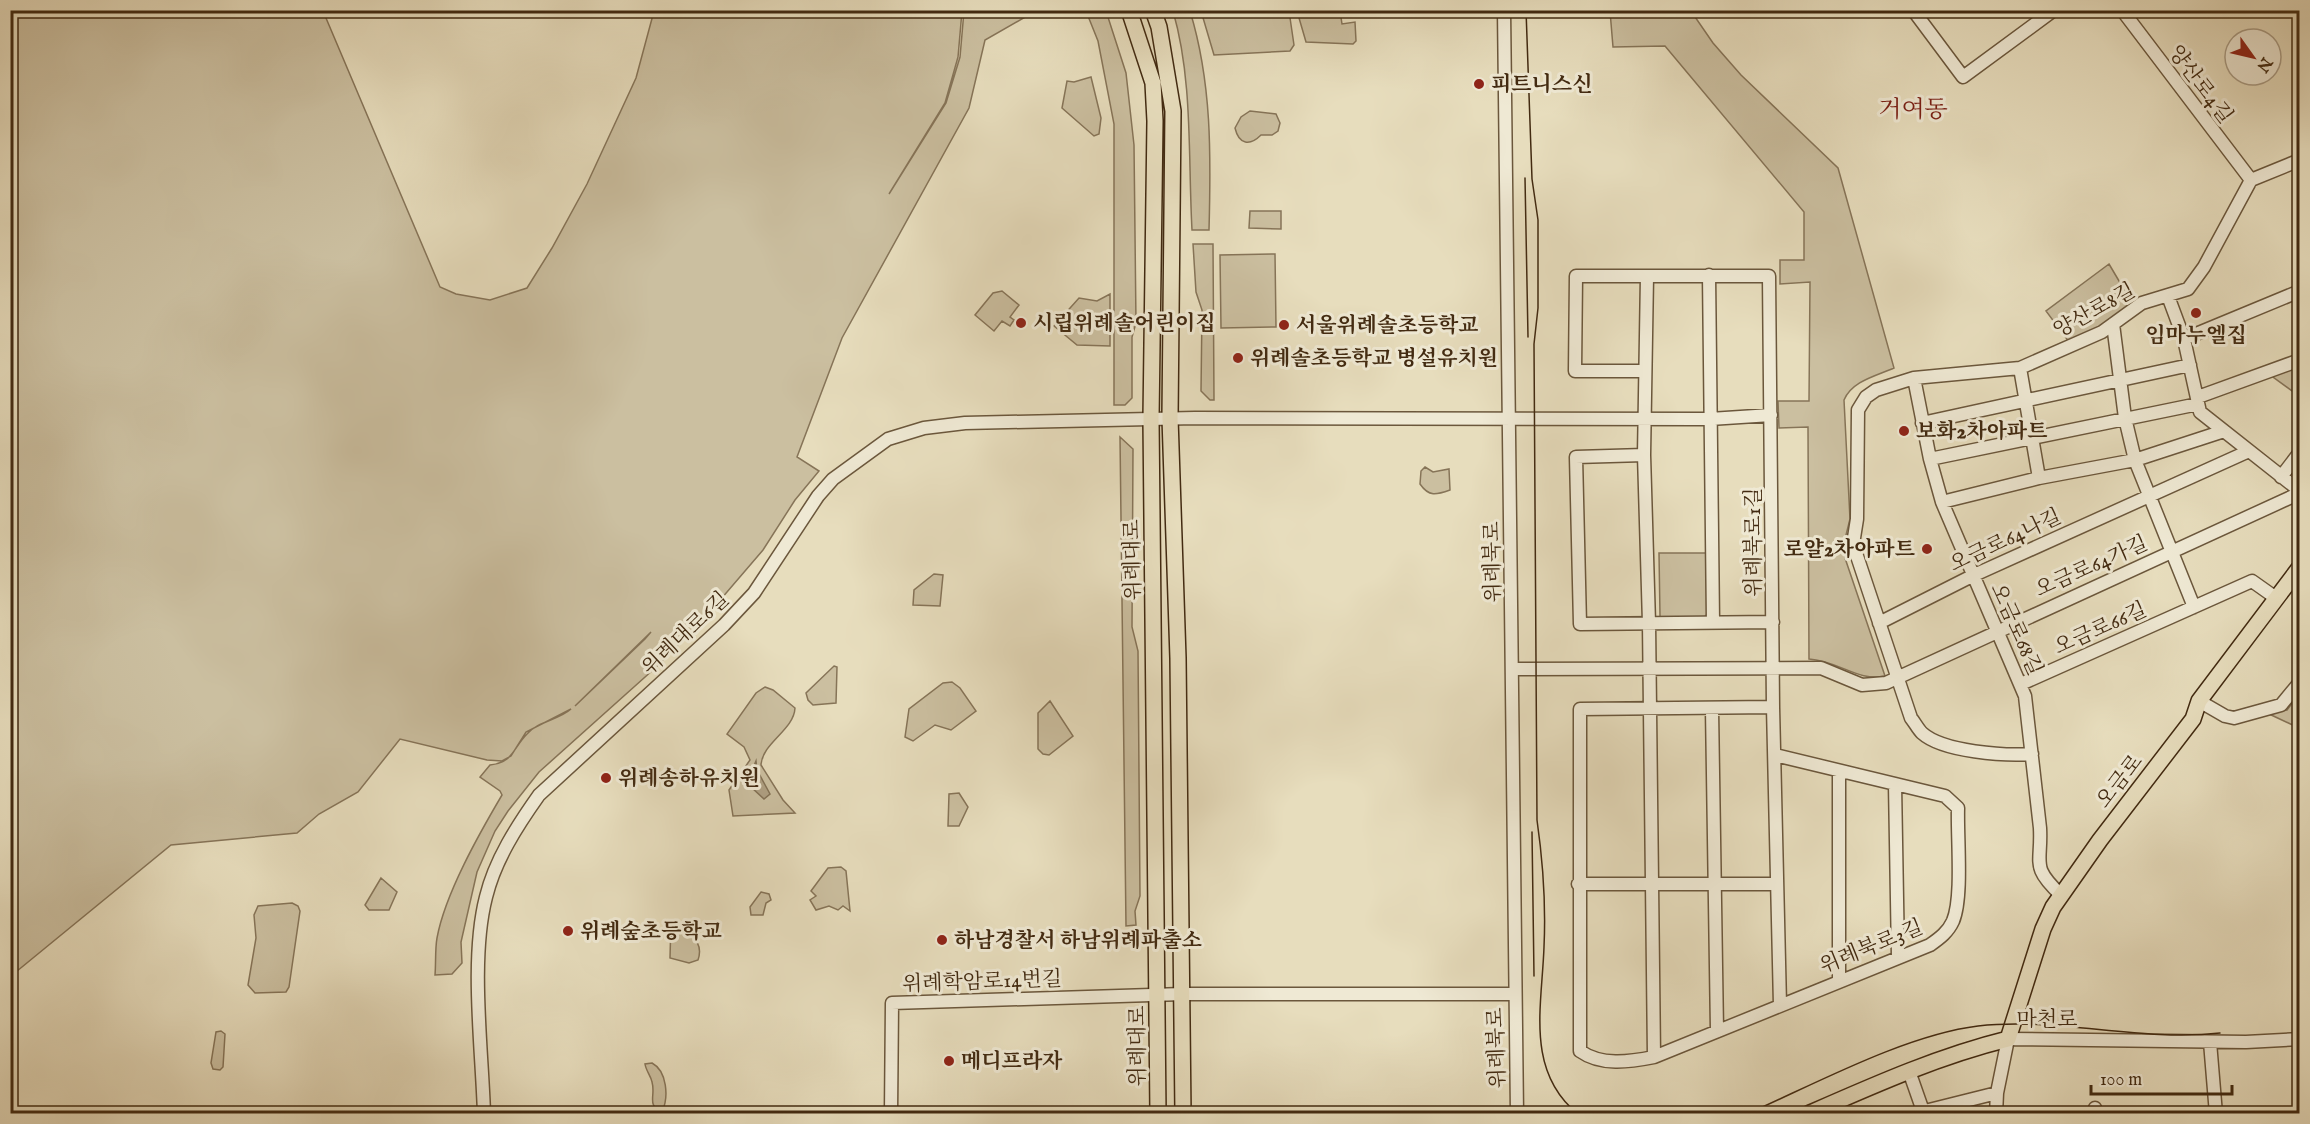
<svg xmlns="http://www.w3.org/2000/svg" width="2310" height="1124" viewBox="0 0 2310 1124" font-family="'IM FELL English','Noto Serif KR',serif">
  <rect width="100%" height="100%" fill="#e7ddbd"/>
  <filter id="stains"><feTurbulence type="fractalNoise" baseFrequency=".00333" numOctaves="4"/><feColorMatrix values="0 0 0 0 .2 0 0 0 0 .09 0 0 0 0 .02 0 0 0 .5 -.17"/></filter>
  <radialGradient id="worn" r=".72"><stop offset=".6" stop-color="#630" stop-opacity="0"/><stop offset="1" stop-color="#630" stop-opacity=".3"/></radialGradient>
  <path fill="#cbbfa0" stroke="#867458" stroke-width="1.5" fill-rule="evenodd" d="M11,10L323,11L440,287L456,294L490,300L527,288L552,248L587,184L636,78L654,11H962L958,57L945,103L889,194L946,103L960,57L964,11L1034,12L985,40L969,108L842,338L797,457L819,471L795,500L763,550L703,620L654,669L539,772L508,811L495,831L477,872L461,942L462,963L452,974L435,975C436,963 435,949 437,938C445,894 479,834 502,795L500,791L480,777L490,765C513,763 513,748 527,734C538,721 559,720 571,709L526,732L511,756L502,761L487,760L400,739L358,792L319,814L297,833L171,845L11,976ZM651,632L645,639L575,706Z
    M1086,11H1106L1126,73L1134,145L1136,323L1132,337V398L1125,405H1114V124L1098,41Z
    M1173,11H1190C1212,83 1211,156 1209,230H1192C1188,157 1193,80 1173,11Z
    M1201,11H1289L1294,45L1290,51L1214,55Z
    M1297,11H1340L1342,24L1355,22L1356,41L1353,44L1306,42Z
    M1610,11H1691L1713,43L1741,75L1838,168L1894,368C1876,376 1852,381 1844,400L1850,519L1844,543L1845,558L1885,676C1858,682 1839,661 1809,659L1808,427L1779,428L1778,401H1809L1810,282L1780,284V260H1804V212L1665,46L1613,47Z
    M1091,77L1101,118L1099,134L1094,136L1062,108L1067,81L1074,82Z
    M1250,111L1276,114L1280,123L1278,131L1272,135H1261C1250,146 1239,145 1235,128L1241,117Z
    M1250,211H1281V229L1249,228Z
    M1193,244H1213L1214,400H1210L1201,391L1202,310L1196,292Z
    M1275,254L1276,327L1221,328L1220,255Z
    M2109,264L2135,308L2072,346L2046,311Z
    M1002,291L1019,305L1010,317L1014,320L1010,326L1002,321L994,331L975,315L993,293Z
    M1110,294V346L1077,345L1054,326L1079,298L1097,301Z
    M2299,360V396L2266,372Z
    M1120,437L1133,449L1132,627L1138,651L1140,896L1135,911L1136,925L1126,926Z
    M1425,467L1433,472L1449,469L1450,490C1436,495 1429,497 1420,484L1421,471Z
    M1659,553H1707L1708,613L1703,619L1665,620L1660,616Z
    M934,574L943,575L940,606L913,605L914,590Z
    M834,666L837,667L836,703L813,705L808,700L806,693Z
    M952,682L960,688L976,711L951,730L935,725L913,741L905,737L909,709L943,683Z
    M765,687L773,690L795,708C794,730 762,743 761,765L783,800L795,813L733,816L729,790L750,760L744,747L727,734L756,693Z
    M2299,694V728L2267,713L2287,710Z
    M1050,701L1073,736L1049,755L1043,754L1038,749V713Z
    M959,793L968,807L959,826H948L949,794Z
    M841,867L846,871L850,911L843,906L838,910L829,906L816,910L810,900L816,896L811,891L828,868Z
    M381,878L397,892L389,910H369L365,905Z
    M761,892L769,894L771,900L766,903L763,915H751L750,907Z
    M292,903L298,906L300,911L289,987L286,992L255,993L248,985L256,938L254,915L258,906Z
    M671,921H675C687,935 705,939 698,960L689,963L670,958Z
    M221,1031L225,1034L223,1067L220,1070L213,1069L211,1063L216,1032Z
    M652,1063C667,1071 669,1097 662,1112C646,1105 656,1096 652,1082C651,1076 646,1071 645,1064Z"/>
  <path fill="#afa083" stroke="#837155" stroke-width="1.5" d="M756,761L757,770L770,794L764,799L750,786L755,777L753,768Z"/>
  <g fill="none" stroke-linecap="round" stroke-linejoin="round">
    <defs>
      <path id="minor" d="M1504,10L1517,1114
        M1913,10L1963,77L2054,10
        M2122,10L2251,180
        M1709,275L1713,622
        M1647,276L1644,455L1649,623L1654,1057
        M2168,296L2184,339L2200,412L2300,491
        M2113,324L2125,418L2135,460L2194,607
        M2184,339L2300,291
        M2020,368L2039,478
        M1645,371H1575L1576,276H1769L1773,707L1780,1005
        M1914,378L1930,459L1942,502L2025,696L2040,828C2042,864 2030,866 2061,895
        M2198,397L2300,360
        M1922,423L2190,365
        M1644,455L1576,457L1580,624L1773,622
        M1930,459L2198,404
        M2281,477L2300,452
        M1942,502L2039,478L2135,460L2224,431
        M1879,623L1972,576L2249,451
        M1512,669L1821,668L1862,685L1886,683L2300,493
        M2021,684L2252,581L2276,598
        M2199,701L2225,716L2234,718L2281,705L2300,682
        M1773,707L1580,709V1051C1601,1066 1629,1062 1654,1057L1930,945C1940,938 1948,932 1953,921C1963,897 1957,837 1958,808L1945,796L1775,755
        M1712,709L1717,1031
        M2032,754C2005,756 1943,752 1922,733C1918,729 1915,723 1911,718L1853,544L1857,519L1858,410L1866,397L1876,390L1914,378L2020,368L2102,332L2142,303L2188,289L2204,267L2251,180L2300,160
        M1839,771V980
        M1895,784L1898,957
        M1578,884H1776
        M2210,1042L2216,1114
        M1909,1071L1923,1111
        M2095,1108V1114
        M484,1114C482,1048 470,959 486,897C495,860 517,826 539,795L724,625L754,593L818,496L833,479L888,439L924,428L965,423L1195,418L1710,419L1771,415
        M891,1114L892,1003L1183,994H1514
        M1913,1114L1997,1093
        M1996,1114L1997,1093L2008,1039L2246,1042L2300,1039"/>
      <path id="major" d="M1129,10L1153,83L1155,121L1151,419L1158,1114
        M1153,10L1159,27L1173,111L1170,418L1178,658L1183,1114
        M1808,1114C1874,1085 1939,1056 2008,1039L2043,929L2053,907L2100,840L2193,719L2199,701L2300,567"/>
    </defs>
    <use href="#minor" stroke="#6b573c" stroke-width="15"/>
    <use href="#major" stroke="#422a11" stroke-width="18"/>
    <use href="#minor" stroke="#efe9d4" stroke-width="12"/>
    <use href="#major" stroke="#e7ddbd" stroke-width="15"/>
    <path stroke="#422a11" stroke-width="1.5" d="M1526,10L1532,179L1538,220V308L1534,344L1537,820C1543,862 1546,904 1544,947C1542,1006 1525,1071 1578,1114
      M1525,178L1528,337
      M1532,832L1534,976
      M1747,1114C1815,1084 1905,1035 1978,1026C2059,1017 2139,1042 2220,1033"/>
  </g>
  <g fill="#8f2418" stroke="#efe9d4" stroke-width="2">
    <circle cx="1479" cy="84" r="6"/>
    <circle cx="2196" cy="313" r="6"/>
    <circle cx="1021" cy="323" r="6"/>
    <circle cx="1284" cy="325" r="6"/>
    <circle cx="1238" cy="358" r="6"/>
    <circle cx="1904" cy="431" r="6"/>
    <circle cx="1927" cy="549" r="6"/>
    <circle cx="606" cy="778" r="6"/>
    <circle cx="568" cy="931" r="6"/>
    <circle cx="942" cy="940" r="6"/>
    <circle cx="949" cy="1061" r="6"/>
  </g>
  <g text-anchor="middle" stroke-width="6" stroke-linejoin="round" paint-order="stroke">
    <g font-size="21" font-weight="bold" fill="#422a11" stroke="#efe9d4" text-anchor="start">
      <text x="1491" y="91">피트니스신</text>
      <text x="1033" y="330">시립위례솔어린이집</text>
      <text x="1296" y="332">서울위례솔초등학교</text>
      <text x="2196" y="342" text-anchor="middle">임마누엘집</text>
      <text x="1250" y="365">위례솔초등학교 병설유치원</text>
      <text x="1916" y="438">보화2차아파트</text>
      <text x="1915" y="556" text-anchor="end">로얄2차아파트</text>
      <text x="618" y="785">위례송하유치원</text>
      <text x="580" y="938">위례숲초등학교</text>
      <text x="954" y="947">하남경찰서 하남위례파출소</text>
      <text x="961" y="1068">메디프라자</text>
    </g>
    <g font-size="21" fill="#422a11" stroke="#efe9d4">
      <text transform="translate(2201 84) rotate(53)" y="7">양산로4길</text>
      <text transform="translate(2094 310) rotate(-29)" y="7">양산로8길</text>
      <text transform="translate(2005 540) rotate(-25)" y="7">오금로64나길</text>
      <text transform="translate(1753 542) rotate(-90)" y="7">위례북로1길</text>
      <text transform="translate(1132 560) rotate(-91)" y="7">위례대로</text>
      <text transform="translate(1492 562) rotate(-91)" y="7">위례북로</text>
      <text transform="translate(2091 566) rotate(-24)" y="7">오금로64가길</text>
      <text transform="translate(2100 628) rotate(-24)" y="7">오금로66길</text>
      <text transform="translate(2017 629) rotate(66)" y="7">오금로68길</text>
      <text transform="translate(685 633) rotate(-43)" y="7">위례대로6길</text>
      <text transform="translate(2119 781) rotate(-52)" y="7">오금로</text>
      <text transform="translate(1871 946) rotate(-22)" y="7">위례북로3길</text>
      <text transform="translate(982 981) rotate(-2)" y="7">위례학암로14번길</text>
      <text x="2047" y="1026">마천로</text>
      <text transform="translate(1137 1046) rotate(-90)" y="7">위례대로</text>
      <text transform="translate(1496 1048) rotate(-92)" y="7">위례북로</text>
    </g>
    <g font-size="24" fill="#7a1f14" stroke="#efe9d4">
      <text x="1913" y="117">거여동</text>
    </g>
  </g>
  <rect width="2310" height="1124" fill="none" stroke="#e7ddbd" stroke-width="36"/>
  <rect x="12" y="12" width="2286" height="1100" fill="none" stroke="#422a11" stroke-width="3"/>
  <rect x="18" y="18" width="2274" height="1088" fill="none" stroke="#422a11" stroke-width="1.5"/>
  <g transform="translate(2253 57) rotate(124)"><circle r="28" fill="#efe9d4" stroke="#aa9d86" stroke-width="1.5"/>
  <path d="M0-4.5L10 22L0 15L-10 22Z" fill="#8f2418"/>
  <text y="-9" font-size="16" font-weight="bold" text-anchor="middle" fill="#422a11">N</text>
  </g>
  <path d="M2091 1085v9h141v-9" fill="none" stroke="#422a11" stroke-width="3"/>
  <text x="2100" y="1085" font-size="18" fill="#422a11" stroke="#efe9d4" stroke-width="4.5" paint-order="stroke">100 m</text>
  <rect width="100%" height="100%" filter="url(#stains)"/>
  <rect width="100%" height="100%" fill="url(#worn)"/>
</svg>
